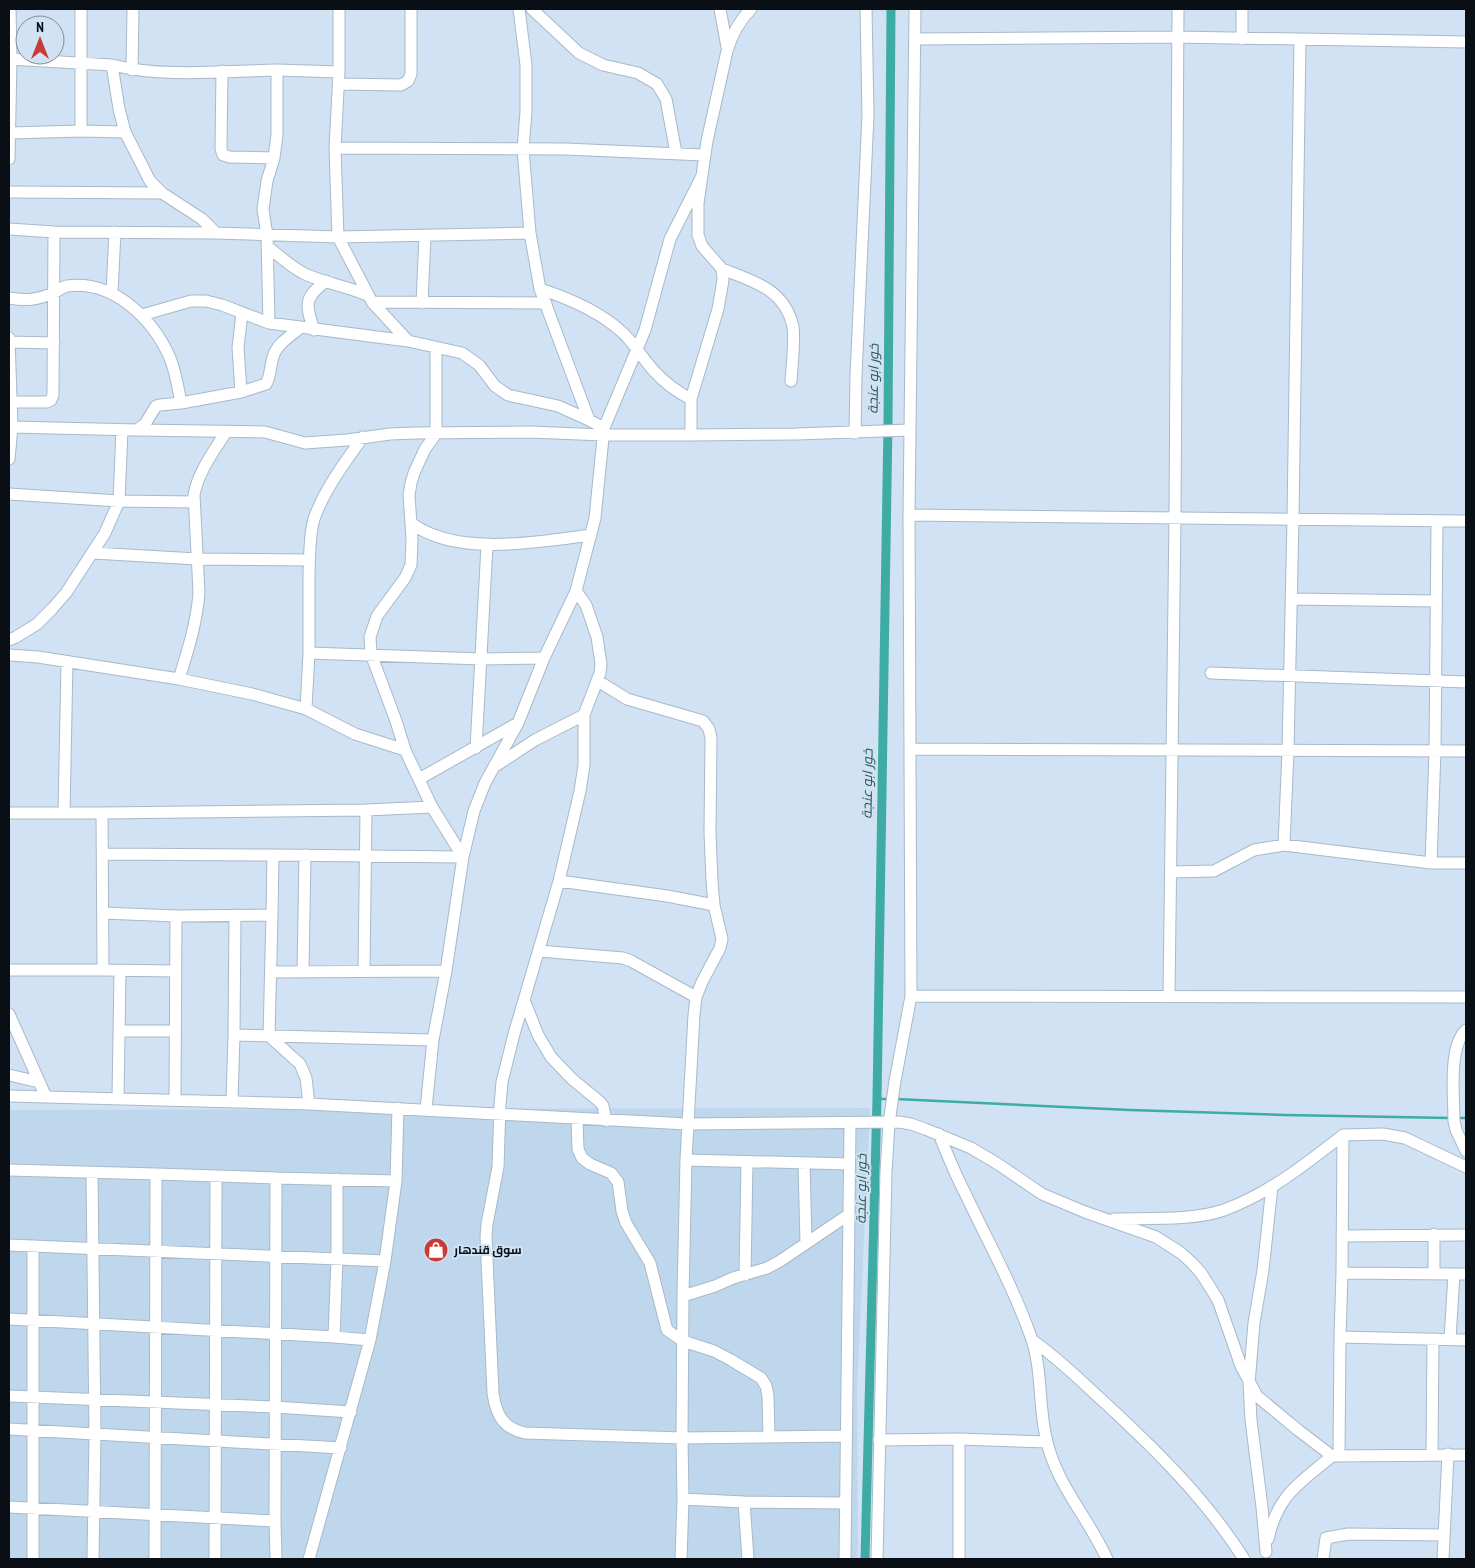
<svg xmlns="http://www.w3.org/2000/svg" width="1475" height="1568" viewBox="0 0 1475 1568" font-family="'PT Sans Narrow',Cairo,sans-serif">
  <rect width="100%" height="100%" fill="#d0e2f3"/>
  <path fill="#bfd7ed" d="M870,1108L857,1389L858,1559H9V1110Z"/>
  <g fill="none" stroke-linecap="round" stroke-linejoin="round">
    <path stroke="#3eaca5" stroke-width="2.5" d="M877,1099H890
      M896,1099L1130,1110L1285,1115L1450,1118
      M1458,1118H1466"/>
    <path stroke="#3eaca5" stroke-width="9" d="M865,1559L877,1099L888,423L891,9"/>
    <defs>
      <path id="minor" d="M81,9V131
        M519,9L526,65V112L523,149L530,233L540,289L589,420
        M532,9L579,53L603,65L638,73L657,84L666,99L676,153
        M720,9L727,47
        M915,39L1177,37L1466,42
        M1242,39V9
        M9,59L112,65L119,109L125,132L150,181L162,193L202,219L216,233L338,237L335,148L339,72V9
        M112,65C164,78 223,71 277,70
        M132,70L133,9
        M222,71L221,149L223,155L230,157L274,158
        M338,84L401,85L408,81L411,74V9
        M10,133L81,131L125,132
        M335,148L565,149L704,155
        M9,159L11,60L10,9
        M9,192L162,193
        M9,229L54,232L216,233
        M530,233L338,237L372,302L408,341L462,353L479,365L495,386L508,395L558,406L589,420L604,428
        M267,246C279,256 291,267 305,274C324,283 347,286 367,295
        M722,269C753,281 785,289 793,327C795,341 792,366 791,381
        M540,289C568,298 600,312 622,332C634,343 643,359 654,371C664,382 677,392 691,399
        M112,292L115,232
        M9,298C26,301 37,300 53,293C58,291 62,287 67,286C114,280 153,319 170,358C176,373 178,388 181,403L160,405L156,406L145,424L137,430L12,427
        M372,302L546,303
        M422,303L425,236
        M142,315L191,301H206L222,305L269,323L408,341
        M269,323L267,236L263,209L267,181L274,158L277,135V70L339,72
        M314,330C305,304 304,298 326,281
        M9,338L12,427L9,459
        M9,342L54,343
        M241,392L238,348L242,313
        M11,402H47L51,400L53,395L54,232
        M181,403L241,392L266,384C271,375 270,366 273,357C276,345 290,336 300,328
        M137,430L265,432L305,443L347,440L390,434L416,433L531,432L603,435H691L797,434L910,430
        M855,433L856,375L868,115L866,9
        M691,435V399L718,309L723,280L722,269L702,246L698,235V203L707,141L727,51C732,34 739,21 751,9
        M363,437C345,462 324,490 314,519C309,536 310,555 309,573C309,600 309,626 309,653L482,659L544,658
        M9,494L119,501L194,502
        M909,515L1466,521
        M411,523C456,557 538,542 591,535
        M93,553L197,559L309,560
        M576,591L586,605L597,637L601,664L600,673L584,715V765L580,791L559,881L514,1034L502,1082L500,1105L498,1167L487,1224L486,1237L493,1393C496,1415 503,1428 525,1433L682,1438L683,1499L681,1559
        M1292,599L1436,601
        M9,640L16,637L37,624L52,609L66,593L105,533L119,501L122,430
        M9,655L38,657L179,679L252,694L306,709L355,734L405,750
        M67,662L64,813H102L103,970L175,971
        M1211,673L1466,682
        M179,679C188,650 197,622 199,592L194,495C198,472 214,451 226,432
        M598,681L627,699L703,721L709,729L711,738L710,833L712,881L714,905L722,939L720,948L702,982L696,997L694,1015L686,1160L683,1296L682,1438L846,1436
        M306,709L309,653
        M476,748L487,545
        M910,749L1466,751
        M497,765L535,740L584,715
        M419,779L518,723
        M9,813H64
        M102,813L366,810L432,807
        M1284,845L1288,751L1293,519L1300,40
        M103,854L273,855
        M1431,863L1435,751L1437,521
        M1171,872L1214,871L1254,850L1284,845L1431,863H1466
        M559,881L667,896L714,905
        M103,913L176,916L272,915L269,1036
        M272,915L273,855L463,857L474,811L485,783L518,723L544,658L576,591L595,518L604,428L645,330L670,239L701,178
        M539,951L623,958L631,961L696,997
        M9,970H103
        M364,971L366,810
        M271,972L446,971
        M303,972L305,855
        M911,996L1466,997
        M1169,996L1175,518L1178,9
        M524,1000L538,1035L551,1057L572,1079L600,1102L603,1106L606,1121
        M9,1014L46,1097
        M1466,1030C1448,1047 1454,1097 1454,1121L1456,1130L1466,1151
        M119,1031H175
        M234,1035L235,915
        M269,1036L300,1064L306,1078L309,1104
        M9,1075L39,1082
        M9,1096L309,1104L687,1124L899,1122L911,1124L925,1129L971,1148L998,1164L1042,1194L1085,1212L1156,1237L1181,1253L1192,1263L1201,1273L1218,1300L1241,1366L1257,1396L1298,1430L1332,1456L1466,1455
        M118,1099L120,971
        M175,1100L176,916
        M232,1101L234,1035L433,1040
        M426,1109L433,1040L446,971L463,857L432,807L405,750L396,721L371,654L370,637L377,616L405,578L411,565L412,539L409,495L411,483L414,473L425,449L436,434V348
        M577,1119L578,1149L582,1158L590,1164L611,1173L618,1182L622,1211L626,1223L650,1263L667,1330L683,1341L714,1351L731,1360L761,1378L766,1386L768,1396L769,1437
        M939,1134C947,1154 955,1174 965,1193C988,1242 1013,1286 1031,1337C1043,1371 1038,1408 1047,1442C1057,1485 1089,1519 1107,1559
        M686,1160L849,1164
        M804,1163L806,1243
        M9,1170L156,1174
        M1114,1219C1146,1218 1193,1221 1224,1210C1268,1194 1306,1164 1343,1135
        M1434,1234V1274
        M1342,1236L1466,1235
        M9,1245L385,1261
        M33,1246V1559
        M1342,1273L1343,1135L1383,1134L1405,1138L1466,1167
        M745,1275L747,1162
        M683,1296L715,1286L733,1278L767,1268L780,1261L848,1215
        M9,1319L334,1337L337,1259V1179
        M334,1337L370,1340
        M1340,1337L1342,1273L1454,1274
        M1450,1339L1454,1274H1466
        M1032,1340C1058,1358 1081,1381 1104,1402C1156,1450 1206,1499 1244,1559
        M9,1396L275,1407L351,1412
        M9,1429L95,1434L92,1173
        M879,1440L959,1439
        M1339,1455L1340,1337L1466,1340
        M1432,1455L1433,1339
        M683,1499L744,1502L846,1503
        M744,1502L748,1559
        M9,1507L275,1521L276,1559
        M275,1521L276,1178L396,1181L398,1108
        M1268,1539C1278,1494 1300,1483 1332,1456
        M1266,1552L1262,1507L1251,1420L1249,1383L1254,1323L1263,1270L1272,1186
        M93,1559L95,1434L341,1448
        M155,1559L156,1174L276,1178
        M215,1559L216,1176
        M309,1559L370,1340L385,1261L396,1181
        M845,1559L850,1124
        M877,1559L886,1172L889,1123L895,1081L911,996L909,515L915,9
        M959,1559V1439L1047,1442
        M1323,1559L1326,1538L1348,1534L1444,1535
        M1443,1559L1448,1454"/>
    </defs>
    <use href="#minor" stroke="#a8b9c9" stroke-width="13"/>
    <use href="#minor" stroke="#fff" stroke-width="11"/>
  </g>
  <defs>
    <symbol id="shop-disc" viewBox="-11 -11 22 22"><circle r="9.5" fill="#ca3b38" stroke="#d0e2f3"/><path d="M-5-2.5h2.3a2.7 3.5 0 0 1 5.4 0H5L5.5 6h-11ZM-1.5-2.5h3a1.5 2.3 0 0 0-3 0Z" fill="#fff"/></symbol>
  </defs>
  <g fill-rule="evenodd">
    <use href="#shop-disc" x="422" y="1236" width="28" height="28"/>
  </g>
  <g text-anchor="middle" stroke-width="4" stroke-linejoin="round" paint-order="stroke">
    <g font-size="12" font-weight="bold" fill="#090f14" stroke="#d0e2f3" text-anchor="start">
      <text x="454" y="1254">سوق قندهار</text>
    </g>
    <g font-size="14" font-style="italic" fill="#295855" stroke="#d0e2f3">
      <text transform="translate(873 379) rotate(-89)" y="5">خور ابو عنجة</text>
      <text transform="translate(867 784) rotate(-89)" y="5">خور ابو عنجة</text>
      <text transform="translate(861 1189) rotate(-89)" y="5">خور ابو عنجة</text>
    </g>
  </g>
  <rect width="1475" height="1568" fill="none" stroke="#090f14" stroke-width="20"/>
  <g transform="translate(40 40)"><circle r="24" fill="#d0e2f3" stroke="#808e9a"/>
  <path d="M0-4L9 19L0 12L-9 19Z" fill="#ca3b38"/>
  <text y="-8" font-size="14" font-weight="bold" text-anchor="middle" fill="#090f14">N</text>
  </g>
</svg>
